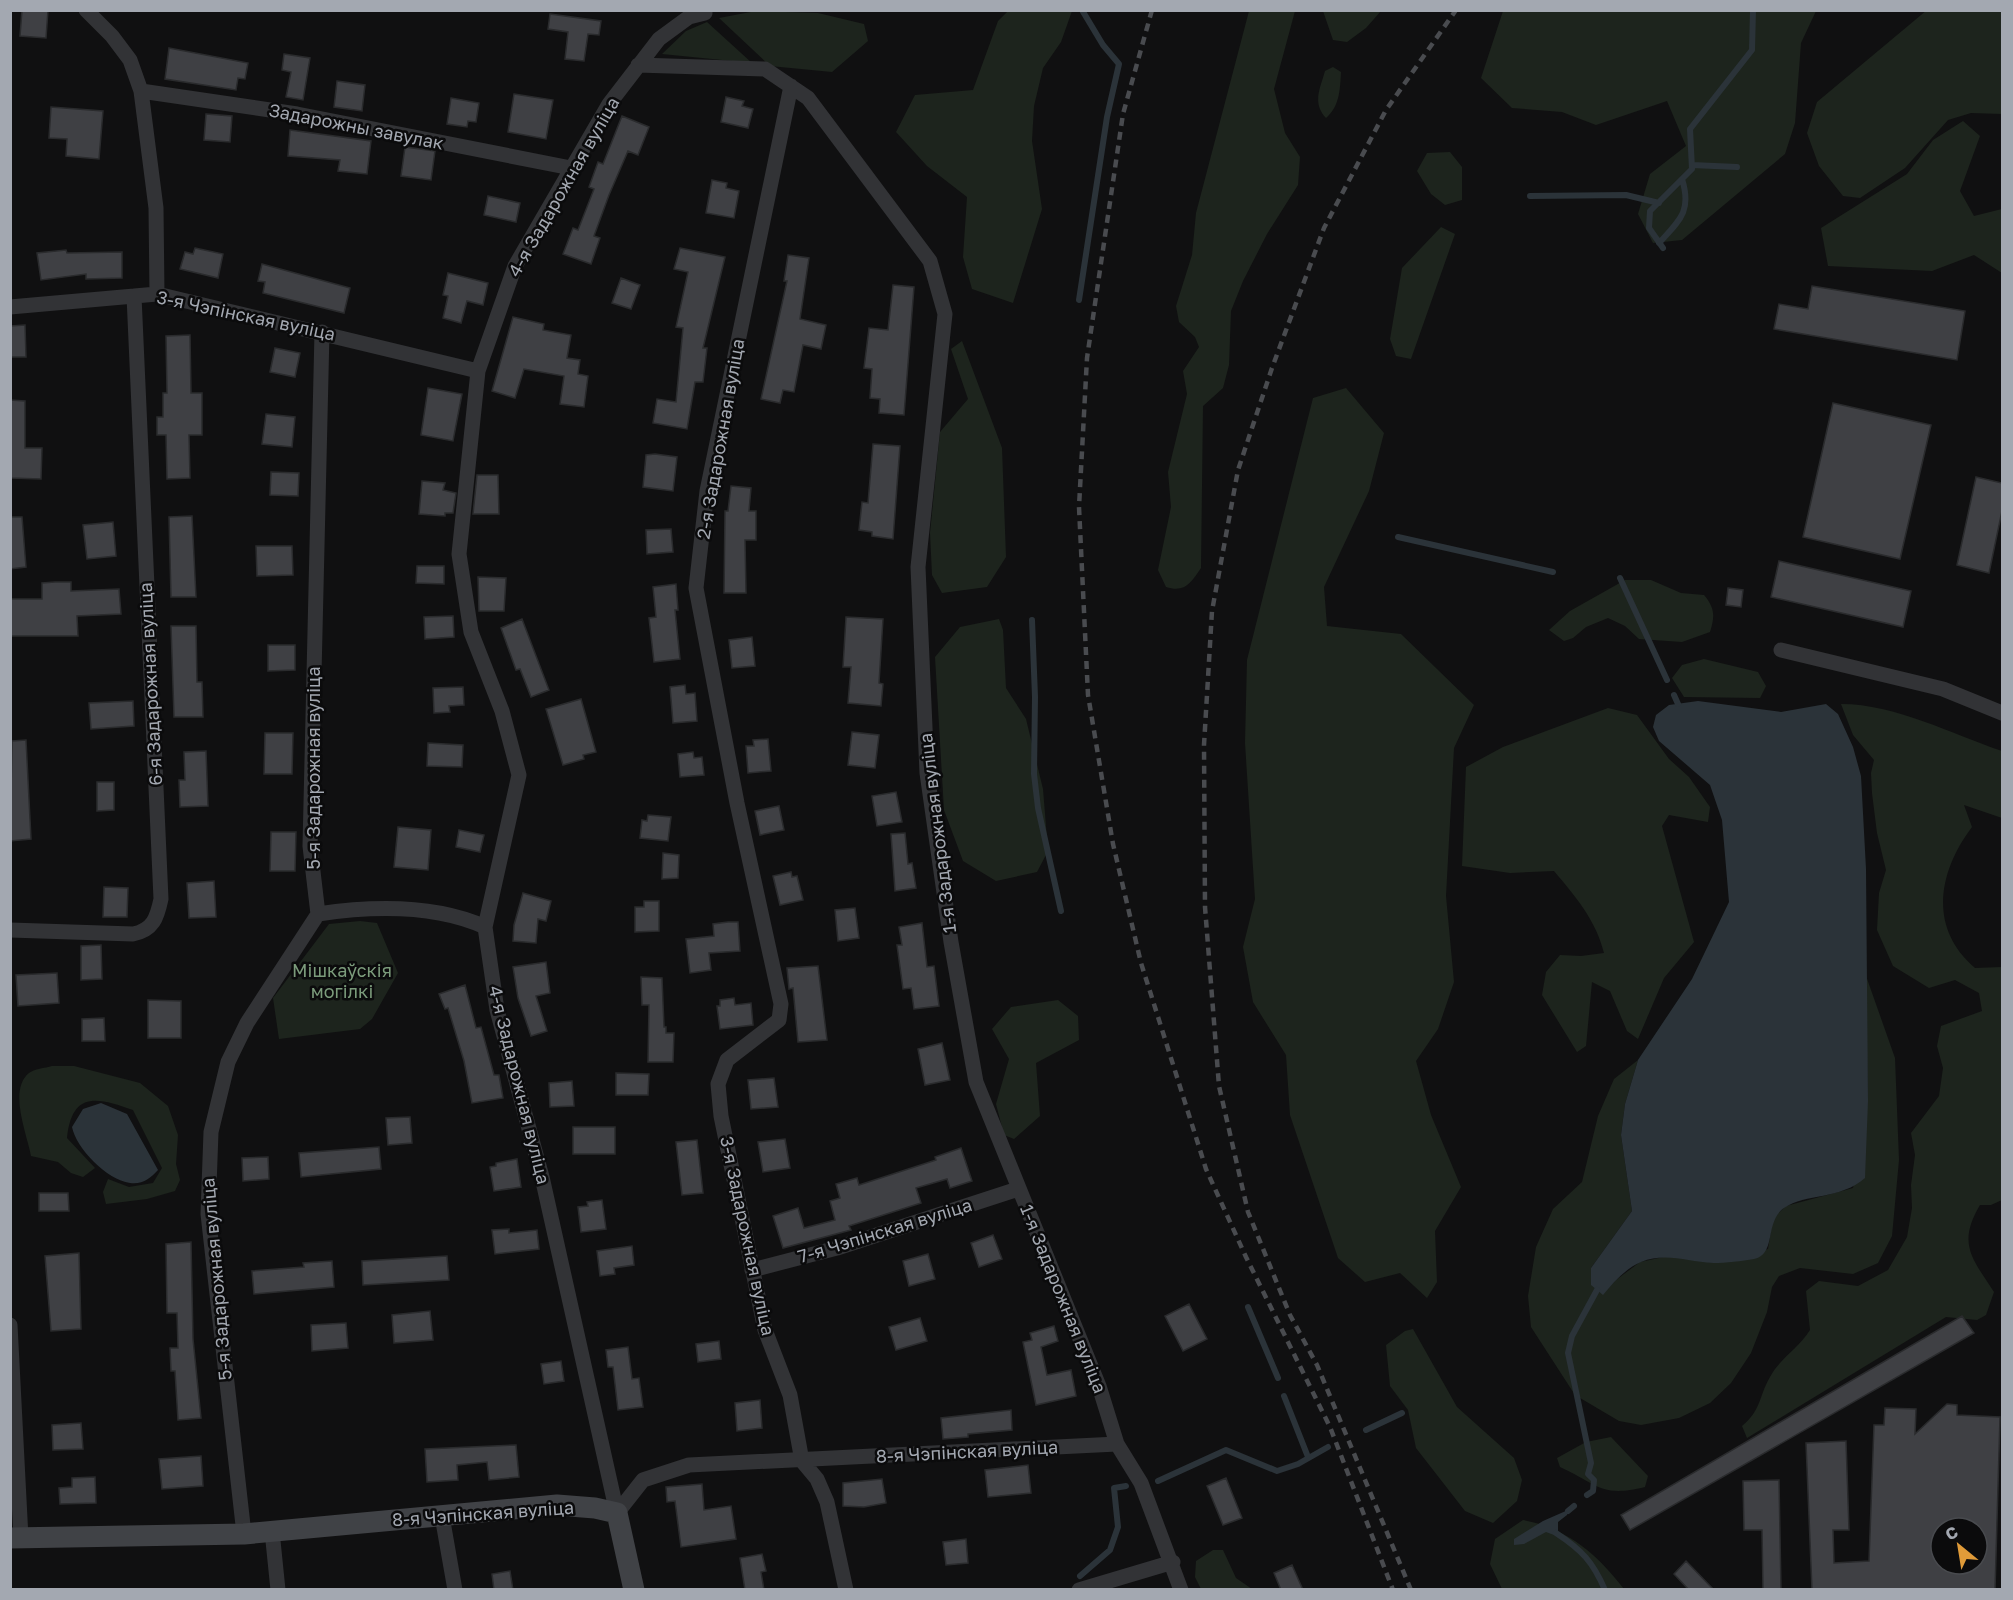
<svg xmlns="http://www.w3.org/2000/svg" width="2013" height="1600" viewBox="0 0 2013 1600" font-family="'Golos Text',sans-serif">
  <rect width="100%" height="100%" fill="#101011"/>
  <path fill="#1d241d" d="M1927,10L2002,11V114L1971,113L1948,120L1905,168L1860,198L1843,196L1819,166L1807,133L1817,102Z
    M756,11L818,13L864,24L868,41L832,72L770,66L719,18Z
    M1008,11H1072L1061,42L1043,68L1034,106L1032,141L1042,209L1013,303L972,289L963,257L967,197L927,166L896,132L915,95L973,90L998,21Z
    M1249,11H1295L1274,89L1285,133L1300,157L1298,185L1267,234L1243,281L1231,311L1229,365L1223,388L1203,406L1201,568C1191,583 1185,593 1166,587L1158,570L1171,507L1168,472L1187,394L1183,371L1199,347L1195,337L1179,322L1176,306L1192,255L1196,213Z
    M1323,11V10L1381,11L1366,28L1347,42L1333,40Z
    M1503,11H1816L1801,43L1795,123L1785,154L1682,240L1653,243L1638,214L1650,174L1686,146L1667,101L1596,125L1562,112L1512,108L1481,78Z
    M707,22L752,63L662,54L686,31Z
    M1333,67L1341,72C1340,89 1340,106 1326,118C1312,103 1320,89 1325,71Z
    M1963,121L1980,136L1960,191L1974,216L2002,209V273L1974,255L1932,271L1828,266L1821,228L1907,174L1933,140Z
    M1450,152L1462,167V200L1445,205L1431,194L1417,171L1427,153Z
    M1441,227L1455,234L1411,359L1396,356L1390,339L1402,268Z
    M962,341L1002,448L1006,557L987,587L942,593L932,575L930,533L940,432L968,399L951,349Z
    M1346,388L1384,433L1369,491L1324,587L1327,626L1401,634L1474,705L1454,748L1446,896L1454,982L1438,1029L1416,1061L1431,1115L1461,1187L1435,1231L1437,1282L1427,1298L1400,1273L1365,1282L1338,1258L1290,1115L1286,1055L1253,1002L1243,947L1255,899L1245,743L1247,660L1313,398Z
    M1625,580H1651L1681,593L1704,595C1715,608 1715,616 1710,632L1682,642L1639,639L1625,626L1608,618L1586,627L1573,638L1564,641L1549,630L1570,611Z
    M999,619L1003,630L1006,688L1026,719L1043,789L1048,851L1037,872L996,881L963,861L944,810L935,657L960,627Z
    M1704,659L1758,672L1766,686L1760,698L1684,697L1672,678L1682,665Z
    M1841,704C1896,704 1951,734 2002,751V818L1964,805L1972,827C1938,872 1928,928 1975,968L2002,967V1200L1991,1205H1980C1957,1244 1972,1258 1994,1292L1986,1315L1977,1320L1946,1317L1747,1438L1742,1426C1762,1409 1758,1398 1770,1377C1780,1358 1798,1349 1810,1330L1806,1291L1819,1281L1858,1286L1888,1270L1907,1237L1912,1208L1911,1185L1915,1155L1911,1133L1939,1096L1943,1068L1937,1046L1941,1026L1982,1011L1979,993L1955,980L1929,988L1893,966L1877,930L1879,893L1886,870L1877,833L1872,793L1871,773L1874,760L1853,735Z
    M1608,708L1637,715L1669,759L1689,777L1710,807L1708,822L1669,815L1662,826L1694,942L1664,978L1638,1039L1627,1031L1610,991L1592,982L1586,1046L1577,1052L1542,995L1546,972L1560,955L1581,956L1604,953C1596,920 1575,896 1554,871L1510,873L1462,866L1466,767L1503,747Z
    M360,921L377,923L398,973L372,1019L360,1029L279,1039L273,998L329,924Z
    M1865,973L1895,1058L1899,1160L1892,1236L1878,1263L1853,1274L1800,1268L1779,1276L1772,1287L1767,1312L1751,1353L1731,1383L1710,1403L1679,1418L1641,1425L1619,1421L1575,1395L1531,1327L1528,1296L1536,1247L1553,1209L1582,1182L1598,1116L1614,1079L1638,1060L1625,1104L1621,1135L1632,1211L1591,1268L1603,1294L1616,1280L1640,1262L1668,1256L1714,1263L1768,1249L1773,1218L1786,1206L1853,1188L1868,1101Z
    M1058,1000L1078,1016L1079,1040L1036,1063L1040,1116L1014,1139L1004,1135L996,1104L1009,1059L992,1029L1011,1007Z
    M52,1066H74L140,1083L168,1106L178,1135L176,1164L180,1180L175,1191L147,1199L106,1204L103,1192L108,1179L129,1187L153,1183L162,1168L133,1110C97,1097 72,1091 67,1138L95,1168L83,1177L71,1173L58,1162L31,1156C27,1134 8,1090 29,1073C34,1069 45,1068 52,1066Z
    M1413,1329L1457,1407L1514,1458L1522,1480L1517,1501L1493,1523L1465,1511L1416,1448L1408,1410L1390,1386L1386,1345L1405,1331Z
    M1611,1437L1648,1476L1645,1487C1600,1498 1598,1484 1560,1467L1557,1458L1586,1442Z
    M1523,1520C1567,1528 1598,1555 1624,1589H1502L1490,1564L1495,1539Z
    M1213,1550H1223L1236,1578L1252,1589H1201L1195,1577L1196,1561Z"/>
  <path fill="#2b3339" d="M1698,701L1781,712L1826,704L1838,714L1853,747L1861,776L1866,869L1868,1101L1865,1178C1840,1200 1806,1193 1784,1208C1764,1222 1777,1254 1754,1259C1742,1261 1726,1263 1713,1263C1688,1262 1666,1252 1641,1262C1626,1268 1613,1283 1603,1295L1591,1285V1268L1632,1211L1621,1135L1625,1104L1638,1060L1692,979L1729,902L1722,820L1710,785L1659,741L1653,727L1656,715L1669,705Z
    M101,1103L127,1114L158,1170C151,1178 142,1185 130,1183C107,1180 76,1148 72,1127L83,1109Z
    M1568,1510L1567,1515L1558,1522V1531L1554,1535L1546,1532L1524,1544L1514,1545V1539L1543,1521Z"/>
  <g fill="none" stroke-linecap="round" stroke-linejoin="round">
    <path stroke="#2b3339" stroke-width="6" d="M1692,165L1737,167
      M1530,196L1626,195L1659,203
      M1659,243C1680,220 1692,211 1682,179
      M1663,248L1649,228L1650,211L1692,169L1690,129L1752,50L1753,10
      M1079,300L1107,117L1119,64L1103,45L1082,10
      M1398,537L1553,572
      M1620,578L1667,680
      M1032,620L1035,697L1034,774L1038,808L1061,911
      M1674,695L1678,704
      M1248,1307L1278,1378
      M1284,1396L1308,1457
      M1366,1430L1402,1413
      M1158,1481L1226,1450L1277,1471L1298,1464L1328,1447
      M1587,1495L1593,1491L1594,1480L1588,1474L1591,1463L1568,1353L1572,1336L1597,1290
      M1568,1511L1574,1506
      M1556,1533C1582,1550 1593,1562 1605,1590
      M1080,1576L1110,1550L1118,1527L1114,1488L1126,1486"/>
  </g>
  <path fill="#3f4044" stroke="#2a2b2d" stroke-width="1.5" fill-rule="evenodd" d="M22,10H48L46,38L20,36Z
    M550,14L601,21L599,35L588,34L584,61L565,59L568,32L548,29Z
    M169,48L248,63L245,79L238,78L236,90L165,79Z
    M284,54L310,58L303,100L286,97L291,72L282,70Z
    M337,81L365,85L362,111L334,107Z
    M514,94L553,100L546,139L508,132Z
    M726,97L744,101L742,106L753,109L748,128L721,122Z
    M451,98L479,103L476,122L468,121L467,127L447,124Z
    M51,107L103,111L99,159L66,156L67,139L49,138Z
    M206,114L232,116L230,142L204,140Z
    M622,116L649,127L638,155L628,151L609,195L594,236L600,238L591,264L563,254L573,228L578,230L594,189L589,187L598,162L603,164Z
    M290,130L371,141L367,174L338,171L340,160L288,156Z
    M405,147L435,151L431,180L401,176Z
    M712,180L727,183L726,188L739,191L734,218L706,213Z
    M488,196L520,203L516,222L484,215Z
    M195,248L223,254L218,278L180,269L185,252L193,254Z
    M680,248L725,257L703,348H707L703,382H695L687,429L653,423L657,399L676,402L683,328L676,327L688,272L674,269Z
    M66,250L67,253L122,252V278L86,279V274L41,280L37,253Z
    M788,255L809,258L800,319L826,325L821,349L803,345L794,392L783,390L780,403L761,399L787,281H784Z
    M262,264L350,288L344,313L263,293L265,282L258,281Z
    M448,273L488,283L483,305L467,301L461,323L443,318L448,296L443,295Z
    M621,278L640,285L631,309L612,303Z
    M893,285L914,287L904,415L879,413L880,399L870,398L872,369L864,368L869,328L888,330Z
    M1812,286L1965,311L1957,360L1774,329L1779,304L1808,309Z
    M513,317L544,324L543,330L571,335L567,358L580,360L578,374L588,376L584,407L560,404L564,376L524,369L515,398L492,391Z
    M25,325L26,357H10V326Z
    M190,335L191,393H202V435H189L190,478L167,479L166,435H157V417H163V393H167L166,336Z
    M275,348L300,353L295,377L270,372Z
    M428,388L462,394L453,441L421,435Z
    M10,400L25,401V448H42L41,479L10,478Z
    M1833,403L1931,425L1900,559L1803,537Z
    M266,414L295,417L292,447L262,444Z
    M873,444L900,446L893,539L872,536V532L859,530L862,502L868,503Z
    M655,454L677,457L673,491L643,487L646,455Z
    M271,472L299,473L298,496L270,495Z
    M477,475H498L499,514H473Z
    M1976,477L2002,483V511L1989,573L1957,565Z
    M422,481L445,483L443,490L456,493L453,513H445V516L419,514Z
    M731,486L751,488L749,511H756V540H745L746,593H724L725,511H728Z
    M192,516L196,597H171L169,517Z
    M10,517H22L26,567L10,569Z
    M113,522L116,556L87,559L83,525Z
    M671,529L673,552L647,554L646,530Z
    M256,546H292L293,575L257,576Z
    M1779,561L1911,591L1903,627L1771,597Z
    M417,566H444V584L416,583Z
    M478,577L506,578L504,611H479Z
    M55,582H71V591L119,589L121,614L77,616L78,636H10V599H42V583Z
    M676,584L678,610H675L680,659L654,662L649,618L656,617L653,587Z
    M1728,588L1743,590L1741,607L1726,605Z
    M453,616L454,637L425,639L424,617Z
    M846,617L883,619L879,683L883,684L881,706L848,703L851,667H843Z
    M522,619L549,690L531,697L520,669L516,670L501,628Z
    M171,626H196L197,682H202L203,717H174Z
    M752,637L755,666L732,668L729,640Z
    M268,645H295V670L268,671Z
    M685,685L686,694L695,693L697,721L673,723L670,687Z
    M463,687L464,705L449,706L450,712L434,713L433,688Z
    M581,699L596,752L583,755L584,759L563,765L546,709Z
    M133,701L134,726L91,729L89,703Z
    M852,732L879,735L875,768L848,765Z
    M265,733H293L292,774H264Z
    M768,739L771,771L748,773L746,746H754L753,740Z
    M26,740L31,839L10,841L12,741Z
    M428,743L463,745L462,767L427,766Z
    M206,751L208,806L180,807L179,780H185L184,752Z
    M693,752L694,758L702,757L704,775L680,777L678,754Z
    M97,782H114V810L97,811Z
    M896,792L902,822L877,826L872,796Z
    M779,806L784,830L760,835L755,811Z
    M648,815L671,817L668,841L640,838L642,820L647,821Z
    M398,827L431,830L428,870L394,867Z
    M459,830L484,835L480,852L456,847Z
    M271,832H296L295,871H270Z
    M905,833L908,864L912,863L916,888L895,891L891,834Z
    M663,853L679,855L678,878L662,879Z
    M791,872L792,877L797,876L803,900L780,905L773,876Z
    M214,881L216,917L189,918L187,883Z
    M104,887L128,888L127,917H103Z
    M523,893L551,901L546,921L538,919L536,943L513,941L514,925Z
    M644,901H659V931L635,932V907H644Z
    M855,908L859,938L838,941L835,910Z
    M728,922H738L740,951L709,953L711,970L690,973L686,939L714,936L713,924Z
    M922,923L927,967L934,966L939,1006L914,1009L911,988L903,989L897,945H902L899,927Z
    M101,945L102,979L81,980V946Z
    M546,962L550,993L536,996L547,1031L531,1036L518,998L513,967Z
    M818,966L827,1040L798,1042L793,988L789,989L787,968Z
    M57,973L59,1003L18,1006L16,975Z
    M641,977L662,978L664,1027H666V1033H674L673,1062H648L649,1005H642Z
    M465,985L476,1028L481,1027L494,1075H499L503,1098L472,1103L464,1061L448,1008L445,1009L439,994Z
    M734,998L735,1005L751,1003L753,1025L720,1029L717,1006H720V1000Z
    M148,1000L181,1001V1038H148Z
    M104,1018L105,1041H82V1019Z
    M942,1043L950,1080L925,1085L918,1049Z
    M616,1073L649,1074L648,1095H616Z
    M774,1078L778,1107L751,1109L748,1080Z
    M572,1081L574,1106L550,1107L549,1083Z
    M410,1117L412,1143L388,1145L386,1118Z
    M573,1127H615V1154H573Z
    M785,1139L790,1168L763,1172L758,1142Z
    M697,1140L703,1193L682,1195L676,1142Z
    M379,1147L381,1169L301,1177L299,1153Z
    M961,1148L972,1181L950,1188L947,1179L916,1188L921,1203L849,1226L851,1230L783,1248L773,1216L798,1208L804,1228L835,1220L830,1201L840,1198L836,1184L857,1178L859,1185L936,1160L935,1157Z
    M268,1157L269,1179L243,1181L242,1158Z
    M517,1159L521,1187L494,1191L490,1167L496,1166V1163Z
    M39,1193H68L69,1211H39Z
    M602,1200L606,1229L581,1232L578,1207L588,1206L587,1202Z
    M509,1229V1233L537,1230L539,1249L495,1254L492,1230Z
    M993,1235L1002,1259L979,1267L971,1243Z
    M191,1242L193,1339L201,1418L178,1420L175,1371H171L170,1348H178L177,1313H167L166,1244Z
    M632,1246L634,1265L614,1268L615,1274L600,1276L597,1251Z
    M79,1253L81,1329L51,1331L45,1256Z
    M928,1254L935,1279L909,1286L903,1261Z
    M447,1256L449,1280L363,1285L362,1261Z
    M332,1261L334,1287L254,1294L252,1271L304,1267L303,1263Z
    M1189,1304L1207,1339L1183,1351L1165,1316Z
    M430,1311L433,1340L394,1343L392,1315Z
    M1962,1316L1974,1333L1630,1530L1621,1515Z
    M920,1318L927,1341L896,1350L889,1327Z
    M346,1323L348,1348L312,1351L311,1325Z
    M1054,1326L1058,1341L1041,1347L1047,1375L1071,1370L1076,1396L1036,1405L1023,1342L1032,1340L1030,1333Z
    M719,1341L721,1359L698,1362L696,1344Z
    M628,1347L632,1379L639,1378L643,1407L618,1410L613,1367H608L606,1350Z
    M561,1361L564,1381L544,1384L541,1364Z
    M760,1400L762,1428L737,1431L735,1403Z
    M1947,1404L1957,1405V1415L2000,1417L1995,1590H1812L1806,1443L1846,1441L1849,1530H1833L1834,1563L1869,1561L1874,1425H1884L1885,1408L1916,1409L1915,1434ZM1941,1528H1979L1978,1564H1941Z
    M1011,1410L1012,1430L968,1434V1437L943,1439L941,1418Z
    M81,1423L83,1449L53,1450L52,1425Z
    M516,1445L519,1477L489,1480L487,1462L457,1465L458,1480L427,1482L425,1449Z
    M201,1456L203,1486L162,1489L159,1459Z
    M1028,1465L1031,1493L988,1497L985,1470Z
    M95,1477L96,1503L60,1504L59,1488L72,1487V1478Z
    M1226,1478L1242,1518L1223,1525L1207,1486Z
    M882,1479L886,1503L864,1507L843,1506V1483Z
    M1779,1480L1781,1590H1763L1762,1530H1744L1743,1481Z
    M702,1484L704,1510L731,1506L736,1539L681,1547L675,1501L667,1502L666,1487Z
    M966,1539L968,1563L946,1565L943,1542Z
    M762,1554L766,1571L761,1572L764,1590H745L740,1558Z
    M1686,1561L1714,1590H1689L1674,1574Z
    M1292,1565L1303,1590H1281L1274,1573Z
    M510,1571L513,1590H494L492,1574Z"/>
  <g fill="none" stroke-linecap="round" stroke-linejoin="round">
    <path stroke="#323336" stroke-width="15" d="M86,10L112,36L130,60L141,91L156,208L157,294
      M638,65L765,69L808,98L930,261L945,314L918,567L927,773L951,942L976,1082L1099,1386L1117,1444L1141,1483L1181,1590
      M791,86L707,491L696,588L737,803L781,1004L779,1020L727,1060L718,1084L721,1116L765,1330L790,1395L802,1461L817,1479L827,1502L846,1590
      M141,91L297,114L571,168
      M10,307L157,294L478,371
      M1781,650L1943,689L2002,713
      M318,914C372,906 434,904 485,927
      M10,930L133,934C153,930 157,918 161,899L134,296
      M752,1270L837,1248L1018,1189
      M10,1325L21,1538
      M617,1513L542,1177L497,1010L485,927L519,775L502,711L471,632L459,554L478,371L515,266L609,104L659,39L689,17L705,13
      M617,1513L643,1480L689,1465L1117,1444
      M442,1516L455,1590
      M272,1531L278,1590
      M244,1534L208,1214L211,1132L228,1062L247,1023L318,914L310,846L322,332
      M1079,1590L1173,1562"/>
    <path stroke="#404246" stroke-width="21" d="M10,1538L244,1534L557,1505L595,1508L617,1513L634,1590"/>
    <path stroke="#494b4f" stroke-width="4.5" stroke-dasharray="8 6" stroke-linecap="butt" d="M1152,10L1123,114L1087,358L1079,507L1088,695L1113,844L1141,963L1206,1169L1246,1257L1330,1427L1393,1590
      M1411,1590L1317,1365L1290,1315L1248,1212L1219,1086L1205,907L1204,745L1212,611L1238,470L1272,368L1324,228L1386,110L1456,10"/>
  </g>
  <g text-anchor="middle" stroke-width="5" stroke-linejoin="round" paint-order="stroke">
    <g font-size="18" fill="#a3a8b1" stroke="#0b0b0c">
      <text transform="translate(356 127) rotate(11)" y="6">Задарожны завулак</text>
      <text transform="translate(564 187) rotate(-60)" y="6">4-я Задарожная вуліца</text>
      <text transform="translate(246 316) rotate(12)" y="6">3-я Чэпінская вуліца</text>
      <text transform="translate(721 439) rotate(-80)" y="6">2-я Задарожная вуліца</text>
      <text transform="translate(151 684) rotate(-93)" y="6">6-я Задарожная вуліца</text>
      <text transform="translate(314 768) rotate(-90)" y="6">5-я Задарожная вуліца</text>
      <text transform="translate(938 833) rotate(-97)" y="6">1-я Задарожная вуліца</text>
      <text transform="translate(519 1085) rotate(76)" y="6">4-я Задарожная вуліца</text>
      <text transform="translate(885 1231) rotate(-17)" y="6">7-я Чэпінская вуліца</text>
      <text transform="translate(747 1236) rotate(78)" y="6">3-я Задарожная вуліца</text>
      <text transform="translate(217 1279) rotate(-95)" y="6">5-я Задарожная вуліца</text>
      <text transform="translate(1063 1299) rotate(68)" y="6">1-я Задарожная вуліца</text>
      <text transform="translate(967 1452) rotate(-3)" y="6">8-я Чэпінская вуліца</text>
      <text transform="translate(483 1514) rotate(-4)" y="6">8-я Чэпінская вуліца</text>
    </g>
    <g font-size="18" fill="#7b9b7b" stroke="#0b0b0c">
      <text x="342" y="977">Мішкаўскія<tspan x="342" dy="21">могілкі</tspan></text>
    </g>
  </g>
  <rect width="2013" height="1600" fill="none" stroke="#a3a8b1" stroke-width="24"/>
  <g transform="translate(1959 1546) rotate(330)"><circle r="28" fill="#0b0b0c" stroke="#484a4e" stroke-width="1.5"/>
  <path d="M0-4.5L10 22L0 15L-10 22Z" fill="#e09b39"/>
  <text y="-9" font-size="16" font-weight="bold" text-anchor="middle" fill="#a3a8b1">С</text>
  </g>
</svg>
